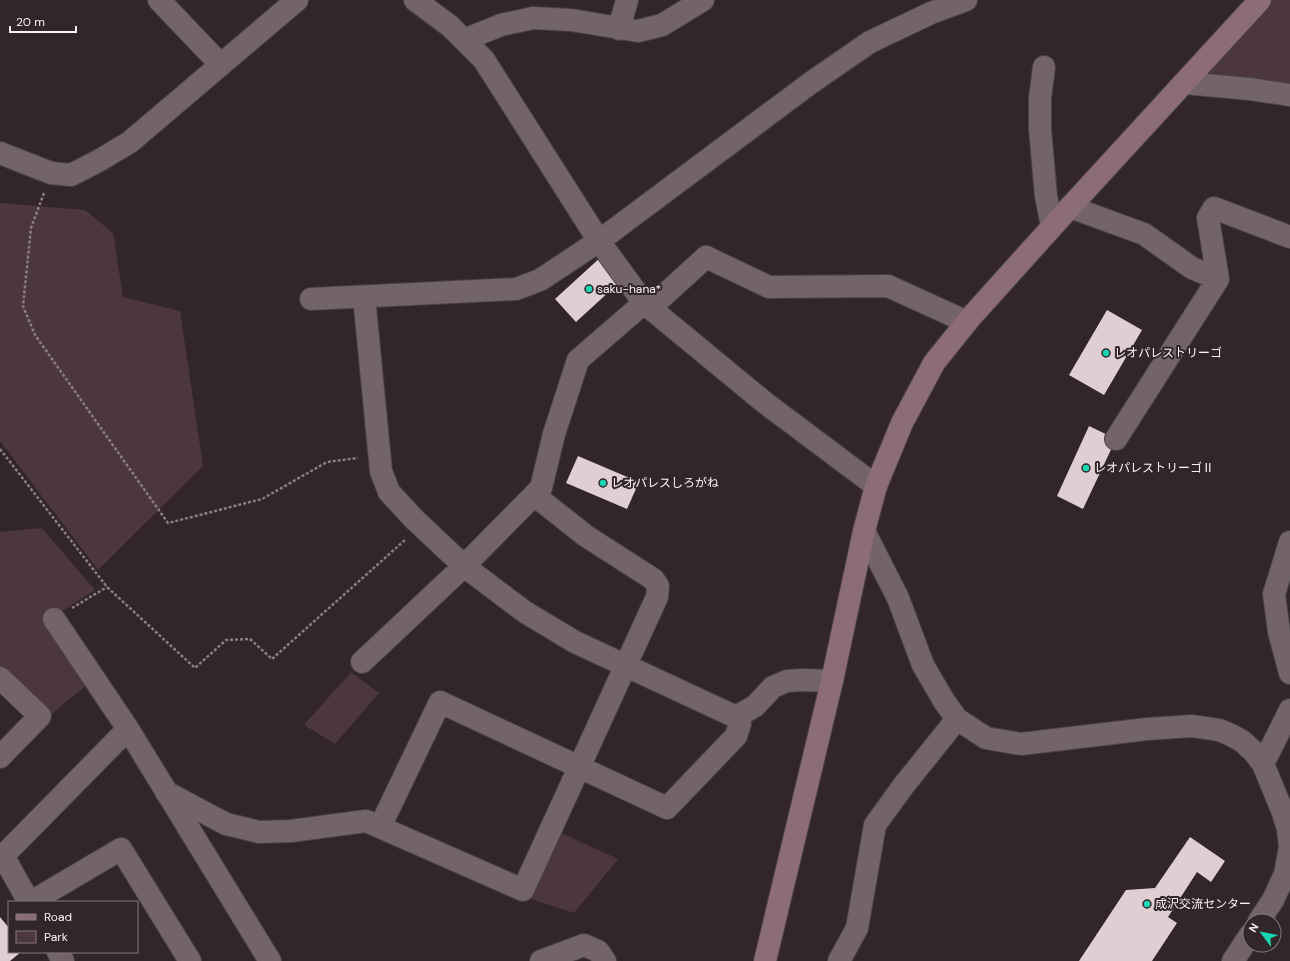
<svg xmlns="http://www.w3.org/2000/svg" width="1290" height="961" viewBox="0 0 1290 961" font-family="'DM Sans','Noto Sans JP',sans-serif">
  <rect width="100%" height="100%" fill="#32262a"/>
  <path fill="#4c373f" d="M1261,0H1290V95L1188,79Z
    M0,203L85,210L113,233L123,297L180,311L203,466L98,570L0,441Z
    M42,528L95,590L45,622L88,684L49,716L0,666V532Z
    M351,672L379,693L335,744L304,725Z
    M561,833L618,859L574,913L531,899Z"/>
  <path fill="#dfcfd5" d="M602,256L623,279L576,322L555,299Z
    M1107,310L1142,330L1104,395L1069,375Z
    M1089,426L1116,439L1083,509L1057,496Z
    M578,456L639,482L627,509L566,483Z
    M1190,837L1225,861L1211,882L1197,872L1168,917L1177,923L1152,961H1079L1126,890L1155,888Z
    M0,917L9,928V952H21L10,961H0Z"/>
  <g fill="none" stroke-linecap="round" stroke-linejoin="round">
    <defs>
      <path id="street" d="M159,0L221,65
        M415,0L450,26L484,60L599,241L644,303L764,402L876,486
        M619,29L627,0
        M464,40L501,25L533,18L571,20L638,31L662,25L703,0
        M1044,67L1040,98V129L1046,196L1052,226
        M1184,83L1250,89L1290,95
        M0,153L51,173L71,175L100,160L130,142L297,0
        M1070,207L1144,234L1192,268L1218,279L1208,218L1214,208L1290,237
        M364,297L381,471L389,492L414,519L464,566L525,612L575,642L736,717L740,724L736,736L667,808L440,702L380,827
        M311,299L516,289L540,280L599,241L812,82L870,42L931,13L966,0
        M650,308L706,257L769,287L888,286L967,322
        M1116,439L1218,279
        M864,531L898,598L923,665L944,701L957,719L986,738L1021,744L1147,729L1192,726L1219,730L1231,735L1242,741L1253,751L1263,764L1282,810L1288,829L1290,847L1285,874L1273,900L1259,921
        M1290,542L1274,594L1279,632L1290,673
        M54,619L128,729L270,961
        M362,662L464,566L541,488L554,434L578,360L644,303
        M0,678L40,716L0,757
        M736,717L755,706L773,687L787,681L802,680L832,681
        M1263,764L1290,710
        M166,792L226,824L259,832L291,831L366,821L523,890L657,597L658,586L653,579L586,536L534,495
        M3,856L29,902
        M0,859L128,729
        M31,902L121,849L190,961
        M58,952L63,961
        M541,961L584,945L598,951L605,961
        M839,961L857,928L875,825L904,785L957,719
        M1233,961L1250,935"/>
      <path id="secondary" d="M765,961L832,681L864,531L876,486L902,423L934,363L970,318L1070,207L1260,0"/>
    </defs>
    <use href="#street" stroke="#4a4145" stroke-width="24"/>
    <use href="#secondary" stroke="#4a4145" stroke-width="24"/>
    <path stroke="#897e82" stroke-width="2.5" stroke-dasharray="3 2" stroke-linecap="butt" d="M44,193L31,228L23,306L35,335L168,523L262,499L327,462L358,458
      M0,449L107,587L195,668L226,640L250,639L272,659L405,540
      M72,608L107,587"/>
    <use href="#street" stroke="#726469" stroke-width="22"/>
    <use href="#secondary" stroke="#8b6c78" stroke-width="22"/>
  </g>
  <g fill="#18d5b2" stroke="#32262a" stroke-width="1.5">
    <circle cx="589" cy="289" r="4"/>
    <circle cx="1106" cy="353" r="4"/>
    <circle cx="1086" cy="468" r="4"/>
    <circle cx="603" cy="483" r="4"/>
    <circle cx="1147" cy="904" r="4"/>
  </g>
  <g text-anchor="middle" stroke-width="4" stroke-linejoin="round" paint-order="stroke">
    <g font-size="12" fill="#faf2f5" stroke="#32262a" text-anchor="start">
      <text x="597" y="293">saku-hana*</text>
      <text x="1114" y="357">レオパレストリーゴ</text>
      <text x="1094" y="472">レオパレストリーゴⅡ</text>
      <text x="611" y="487">レオパレスしろがね</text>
      <text x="1155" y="908">成沢交流センター</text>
    </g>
  </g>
  <rect x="8" y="901" width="130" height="52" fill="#32262a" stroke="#82787b"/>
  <rect x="16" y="914" width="20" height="6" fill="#8b6c78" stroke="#82787b"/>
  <text x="44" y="921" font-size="12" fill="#faf2f5">Road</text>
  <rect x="16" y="931" width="20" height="12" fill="#4c373f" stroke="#82787b"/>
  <text x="44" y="941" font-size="12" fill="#faf2f5">Park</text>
  <g transform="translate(1262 933) rotate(302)"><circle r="19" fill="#32262a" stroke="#82787b"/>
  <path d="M0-3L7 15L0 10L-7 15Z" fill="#18d5b2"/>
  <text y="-6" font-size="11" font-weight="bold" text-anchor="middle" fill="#faf2f5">N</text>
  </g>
  <path d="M10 26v6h66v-6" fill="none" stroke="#faf2f5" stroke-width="2"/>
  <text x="16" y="26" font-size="12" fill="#faf2f5" stroke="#32262a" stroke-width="3" paint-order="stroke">20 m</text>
</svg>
